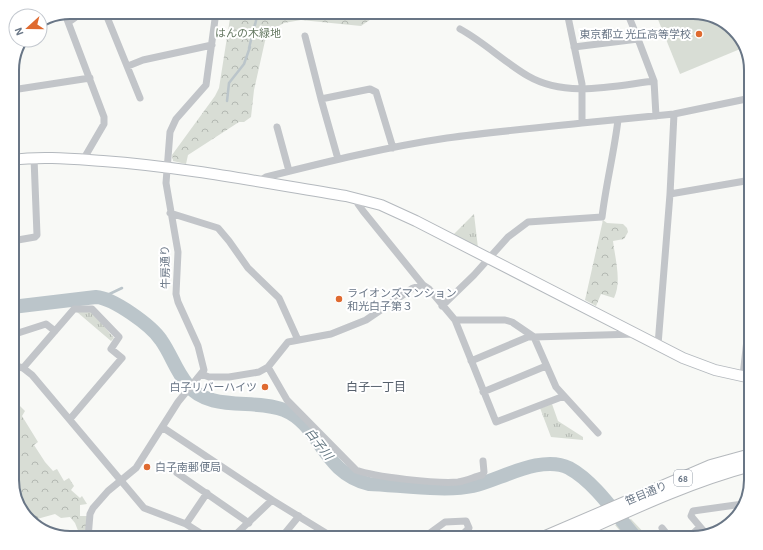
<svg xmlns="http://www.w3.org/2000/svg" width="763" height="550" viewBox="0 0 763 550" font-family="'Alegreya Sans','Noto Sans JP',sans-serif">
  <defs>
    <pattern id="grass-tufts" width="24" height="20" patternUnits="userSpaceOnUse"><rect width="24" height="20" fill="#d8ddd5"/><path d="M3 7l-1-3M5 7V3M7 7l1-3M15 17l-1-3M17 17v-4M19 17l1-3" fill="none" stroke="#b3b8b2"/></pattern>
    <pattern id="forest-crowns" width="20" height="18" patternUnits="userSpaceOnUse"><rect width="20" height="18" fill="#d8ddd5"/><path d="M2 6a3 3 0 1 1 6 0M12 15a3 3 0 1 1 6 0" fill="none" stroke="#b3b8b2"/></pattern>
  </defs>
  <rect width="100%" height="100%" fill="#f8f9f6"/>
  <path fill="url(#grass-tufts)" d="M474,214L478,248L454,234Z
    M77,312H92L114,338L111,341Z
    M552,404L558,421L583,437V440L551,437L540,408Z
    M746,426L751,427V444L747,445Z
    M631,519L649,538H626L615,525Z"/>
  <path fill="url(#forest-crowns)" d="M231,12H440L433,19L390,16L374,17L361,26L301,20L284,23L270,31L265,41L254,90L251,117L244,122H239L188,155L186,164L173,161L172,155L215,96L219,88Z
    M603,220L607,223L623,224L627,228L628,232L624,239L613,241C615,258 622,282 614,298L601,294L596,306L585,300Z
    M18,404L25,411L22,416L38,442L34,445L45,462L53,471L57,469L64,481L69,478L74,486L71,490L80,498L82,496L87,504L80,505V516H87L85,538H81L75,523L70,517L61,518L55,514L30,521L20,509L12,483L19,472L12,457V409Z"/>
  <path fill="#d8ddd5" d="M655,12H693L728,24L745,47L680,74Z"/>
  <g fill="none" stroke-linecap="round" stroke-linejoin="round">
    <path stroke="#bbc5ca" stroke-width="2.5" d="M255,25L258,12
      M249,48L255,24
      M227,101L229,83L244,64L250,47
      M101,298L122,288"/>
    <path stroke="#bbc5ca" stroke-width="14" d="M12,307L96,297C113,298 151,325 161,340C171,354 176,371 187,384C209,413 255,398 284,410C321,425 321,472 369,484C398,485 446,492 473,486C500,480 541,454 569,468C595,482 617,516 636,538"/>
    <defs>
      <path id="secondary" d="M12,160C42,156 73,159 103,161C185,167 265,183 346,196L381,205L416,221L683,358L715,370L751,378"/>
      <path id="primary" d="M543,538L711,466L751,455
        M567,538C627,511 687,482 751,465"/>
    </defs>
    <use href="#secondary" stroke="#b4b9be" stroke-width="12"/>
    <use href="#primary" stroke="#b5b9bd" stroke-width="14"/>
    <path stroke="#c2c5c9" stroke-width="7" d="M105,12L140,98
      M529,12L568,15L593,12
      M567,12L582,84V123L674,114L751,98
      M65,14L104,117V124L83,160
      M69,22L83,12
      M460,29C484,42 504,62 528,76C566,98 613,86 654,81L656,116
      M305,36L321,99L338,159
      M638,39L654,81
      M574,47L638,39L627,12
      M128,66L143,60L212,45
      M12,90L90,78
      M321,99L370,89L376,92L393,148
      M277,127L289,171
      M258,182L266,177C326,162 386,147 447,138C492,132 537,128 582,123
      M670,194L751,180
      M359,199L358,204L363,211L423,285L429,289L455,320H505L512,322L534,337L636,334
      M170,213L218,228L229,241L248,268L279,298L298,340
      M12,241L35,237L37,235L34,158
      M442,306L474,275L508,237L528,222L602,217C606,184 614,153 618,120
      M455,320L496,422L564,396
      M12,335L46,324L55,331
      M658,345L670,194L674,114
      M471,361L528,337H534L556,387L598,433
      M12,365L23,368L32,375L144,508L186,524L208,538
      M268,367L287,400L356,470C374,477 438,484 458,482C466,481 474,477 482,475L484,472L483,461
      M23,368L74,309H92L119,337L111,349L122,358L70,419
      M201,374L209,377H229L259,372L268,367L288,342L331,334L366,320L413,288L423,285
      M743,376L751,303
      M483,392L546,366
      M162,427L272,500L334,538
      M177,473L249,523
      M186,524L207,493
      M662,528L670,538
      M707,535L691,516L693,511L743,504
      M88,538L90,514L93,508L108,491L136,468L178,402L204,370L198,346L178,302L176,294L178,252L166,183L170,132L176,119L206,85L216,12
      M232,538L272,500
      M281,538L299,516
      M423,538L445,522L466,521L469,528L459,538
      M688,538L700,527"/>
    <use href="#secondary" stroke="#fff" stroke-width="10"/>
    <use href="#primary" stroke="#fff" stroke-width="12"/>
  </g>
  <g fill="#df6a30" stroke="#fff" stroke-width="1.5">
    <circle cx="699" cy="34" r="4"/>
    <circle cx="339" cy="299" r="4"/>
    <circle cx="265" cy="387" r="4"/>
    <circle cx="147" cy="467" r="4"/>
  </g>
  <g text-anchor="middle" stroke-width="4" stroke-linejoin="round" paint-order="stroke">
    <rect fill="#fff" stroke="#969faa" stroke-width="1" x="674" y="470" width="18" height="16" rx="3"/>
    <g font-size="10" font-weight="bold" fill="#697686">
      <text x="683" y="482">68</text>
    </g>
    <g font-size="11" fill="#667963" stroke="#fff">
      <text x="248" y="37">はんの木緑地</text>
    </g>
    <g font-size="11" fill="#697686" stroke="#fff" text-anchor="end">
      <text x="691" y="38">東京都立 光丘高等学校</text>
      <text x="347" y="297" text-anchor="start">ライオンズマンション<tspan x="347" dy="13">和光白子第３</tspan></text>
      <text x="257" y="391">白子リバーハイツ</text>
      <text x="155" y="471" text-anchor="start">白子南郵便局</text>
    </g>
    <g font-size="11" fill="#697686" stroke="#fff">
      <text transform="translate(165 267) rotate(-91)" y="4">牛房通り</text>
      <text transform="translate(646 493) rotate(-23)" y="4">笹目通り</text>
    </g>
    <g font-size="12" fill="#56606c" stroke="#fff">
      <text x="376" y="391">白子一丁目</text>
    </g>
    <g font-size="12" font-style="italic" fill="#647782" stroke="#fff">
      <text transform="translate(319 444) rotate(52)" y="4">白子川</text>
    </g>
  </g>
  <path d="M0 0H763V550H0ZM70 19H693A51 51 0 0 1 744 70V480A51 51 0 0 1 693 531H70A51 51 0 0 1 19 480V70A51 51 0 0 1 70 19Z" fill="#fff" fill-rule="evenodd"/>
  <path fill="none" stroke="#697686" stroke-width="2" d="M70 19H693A51 51 0 0 1 744 70V480A51 51 0 0 1 693 531H70A51 51 0 0 1 19 480V70A51 51 0 0 1 70 19Z"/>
  <g transform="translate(28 28) rotate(249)"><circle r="19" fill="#ffffff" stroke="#c3c8cf"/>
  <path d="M0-3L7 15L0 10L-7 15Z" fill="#df6a30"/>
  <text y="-6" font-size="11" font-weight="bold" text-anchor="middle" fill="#697686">N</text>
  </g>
</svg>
